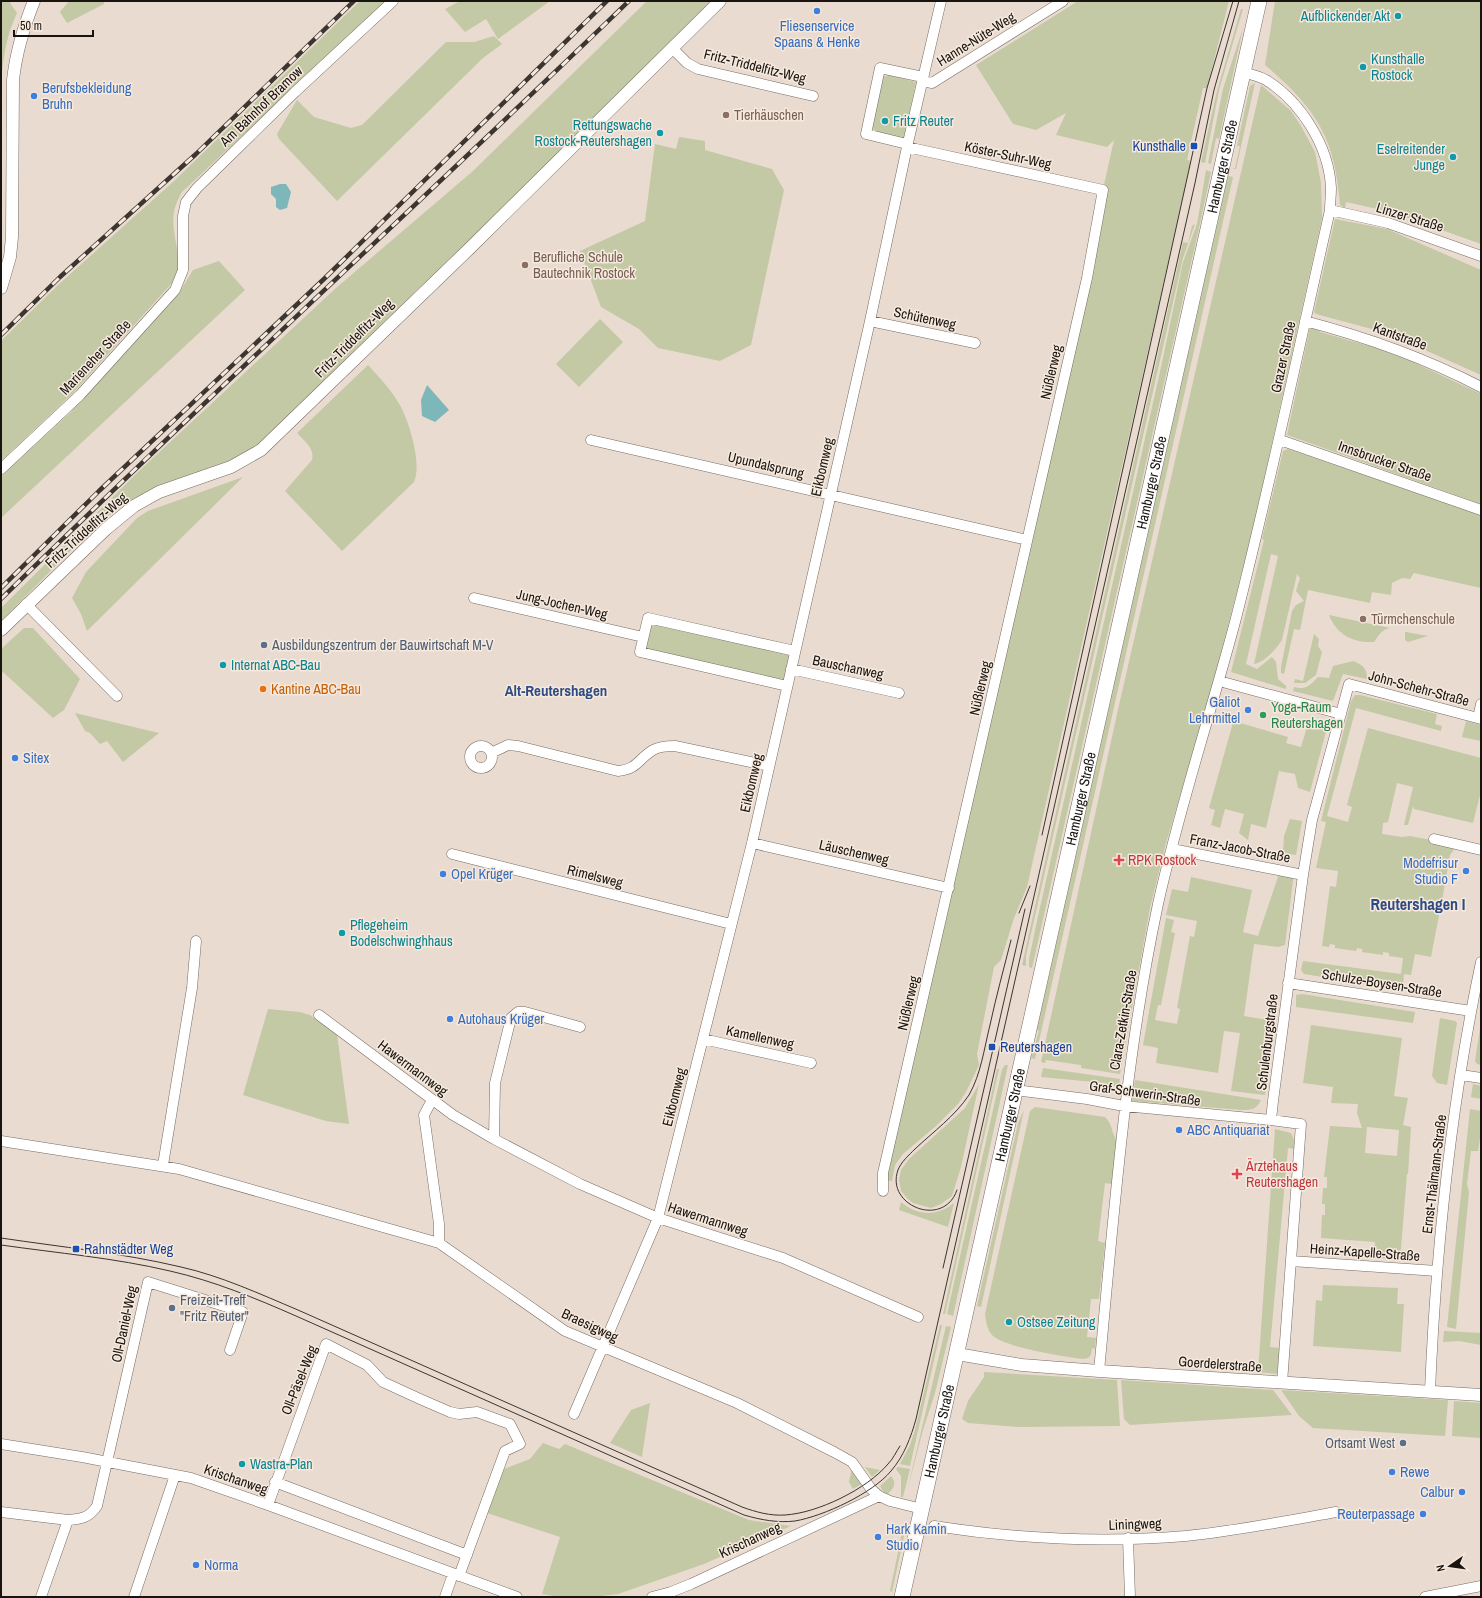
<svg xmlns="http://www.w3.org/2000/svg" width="1482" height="1598" viewBox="0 0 1482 1598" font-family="'Archivo Narrow',sans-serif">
  <rect width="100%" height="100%" fill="#e9dbd0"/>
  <path fill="#c3c8a5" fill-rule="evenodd" d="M1,1H12L10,3L17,13C6,36 3,59 1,84Z
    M69,1H104V4L67,23L60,12Z
    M360,1H386L182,192C165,220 178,238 179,266C179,271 174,278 172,283L73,393L1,461V341L59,284L174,181Z
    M460,1H550L498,39L486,19L465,32L445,9Z
    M647,1H711L468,243L420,287L260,443L230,462L134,498L98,523L1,621V608L139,471L336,288L473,171Z
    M1078,1H1229L1207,88H1203L1187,160L1191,161L1027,887L1014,918L1001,960L994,967L977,1054L979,1065L966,1092L958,1104L936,1126L903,1154L895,1165L892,1181L882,1180L1114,140L1107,147L1056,135L1066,113L1036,130L1013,124L976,65Z
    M1275,1H1481V244L1391,212L1346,202L1345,208L1340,205C1335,137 1316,109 1265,65Z
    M1241,9H1243L1219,90L1205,163L1201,162L1217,91Z
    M1243,28L1219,139L1216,138L1211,164L1208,163L1223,89Z
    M494,36L502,44L483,58L337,201L279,139L277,134L297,100L314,117L351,128L362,125L446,42H474Z
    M889,75L916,82L904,137L901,139L876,133L872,127L882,77Z
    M1255,83L1236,169L1232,168H1235L1240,146H1237L1250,86Z
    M1261,85L1291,111L1301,126L1315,152L1321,183L1322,218L1251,537L1211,691L1166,843L1150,908L1120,1074L1081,1068V1065L1046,1060L1045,1063L1041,1062L1117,714Z
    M679,137L705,141V150L772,169L784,190L751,345L720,361L658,348L639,329L601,307L580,251L645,221L655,144L676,149Z
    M1206,170L1211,172L1201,219L1032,968L1029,967V959L1037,921L1163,358L1183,262L1197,224Z
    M1228,176L1233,177L1035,1059L1031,1058L1039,1031L1037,1030Z
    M1335,219L1387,229L1481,270V375L1425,350L1379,331L1316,314L1314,312Z
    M1195,224L1183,258L1026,956V966L1022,965L1183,242L1188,243L1192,226Z
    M219,261L245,290L1,518V476L71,412L98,380L179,293L193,270Z
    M600,319L623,342L579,387L556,364Z
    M1311,322L1320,332L1373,347L1411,361L1481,394V504L1287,435Z
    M368,365C380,378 393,392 401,407C410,425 422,464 414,482L342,551L285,491L312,460C315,448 304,441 297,433Z
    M1288,449L1481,515V588L1414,573L1410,579L1402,578L1392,583L1391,595L1372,592L1370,603L1308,590L1300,630L1294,629L1284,674L1281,673V667L1292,611L1296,605L1304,601L1296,591L1300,578L1297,574L1282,640C1276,649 1265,662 1254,664L1278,556L1271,554L1246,664L1257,669L1272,657L1276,662L1278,679L1286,686V689L1231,672L1264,540L1262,539L1283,451Z
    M243,477L87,631L81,614L72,598L86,572L137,518L148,511Z
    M1329,615L1390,628C1382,629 1378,636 1374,642C1353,643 1337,635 1329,615Z
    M655,624L791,654L784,684L644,649L650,627Z
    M24,628H33L80,679L64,710L53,718L3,672L1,674V649Z
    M1405,632H1406L1428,636L1408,642L1405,640Z
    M1314,634L1319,639L1318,646L1322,652L1316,675L1305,683H1294L1295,679L1303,681Z
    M1353,661C1363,665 1367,668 1367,679L1343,674L1333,701L1293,691L1294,687C1307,690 1309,686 1318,677L1329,678L1333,666Z
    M1355,695H1360L1437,714L1435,724L1442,726L1441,731L1356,708L1327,816L1348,822L1352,807L1347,805L1368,728L1481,758V791L1473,823L1414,809L1413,806L1408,825H1404L1413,787L1397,783L1388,822L1383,823L1382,834L1402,837L1410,836L1457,845L1450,855L1446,878H1444L1443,884H1445L1431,957L1415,954L1411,975L1404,974L1403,988L1401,990L1304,974L1301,970L1303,961L1401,974L1403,958L1389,956V953L1383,952V955L1362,952V949L1357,948L1356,951L1335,948V945L1330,944L1329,947L1322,946L1330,886L1336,887L1338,871L1316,868L1326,822L1321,821L1351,701Z
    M75,713L159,733L123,762L107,741L100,744L90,733L85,731Z
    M1234,719L1240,721V723L1288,737L1286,743L1301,747L1308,724H1328L1310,792L1298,788L1295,774L1279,771L1266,828L1251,824L1248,840L1239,833L1244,814L1225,809L1220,828L1211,825L1215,810L1209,808Z
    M1466,721L1481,725V741L1462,737Z
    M1290,819L1302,821L1296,855L1283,853L1284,836Z
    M1280,871L1294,873L1285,945L1278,947L1254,944L1244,1016L1274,1021L1265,1095L1231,1091L1240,1033L1224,1031L1218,1073L1156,1063L1158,1048L1143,1045L1166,918L1174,920L1171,932L1175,933L1161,1005H1158L1155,1020L1177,1024L1180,1009L1177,1008L1190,936L1194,937L1197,921L1166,915L1172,889L1188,892L1191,877L1252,890L1243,932L1258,936Z
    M1302,994L1415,1012L1413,1023L1296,1007V995Z
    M268,1009L300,1012L310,1015L337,1034L349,1124L326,1121L243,1095Z
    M1440,1018L1455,1021L1457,1023L1447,1085L1437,1083L1432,1076Z
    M1481,1022V1065L1477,1064L1475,1061Z
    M1311,1025L1402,1038L1394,1096L1408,1098L1403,1125L1411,1127L1408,1174H1407L1400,1260L1374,1257L1375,1242L1321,1238L1322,1215H1325V1204H1322L1323,1188H1327V1177H1324L1330,1126L1362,1128L1357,1113L1358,1104L1331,1103L1333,1087L1303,1083ZM1367,1127L1399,1130L1397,1156L1365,1153Z
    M1005,1065H1008L953,1316L947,1314L1002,1070Z
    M1043,1068L1120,1079L1119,1085L1115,1086L1106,1085L1105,1083L1041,1077Z
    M997,1069H999L945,1314H943Z
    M1135,1080L1261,1100C1257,1109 1252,1110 1242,1110L1132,1101Z
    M979,1084L961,1167L952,1196L941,1204L931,1208L913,1203L908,1199L901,1191L899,1180L901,1170L909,1159L965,1108Z
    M1473,1084L1481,1086V1099L1471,1097Z
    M1035,1107L1105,1117C1114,1126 1110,1132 1117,1140L1112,1184L1105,1183L1098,1241L1105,1243L1099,1299H1091L1087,1337L1096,1338L1095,1349L1092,1348C1091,1355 1091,1358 1084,1359C1066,1357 1003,1347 992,1335C987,1329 986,1321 985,1314L1030,1111Z
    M1470,1109L1481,1111V1132L1478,1151H1471L1467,1184L1469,1192L1456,1329L1447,1327Z
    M1024,1110L981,1307L977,1306L1018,1123Z
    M1275,1129L1291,1133L1295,1143V1149L1288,1148L1270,1347L1280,1348L1277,1374L1258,1372Z
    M901,1202C918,1216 936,1217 954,1203L948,1227L899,1210Z
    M1323,1285L1398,1288L1397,1304H1404L1401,1352L1313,1346L1316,1300L1322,1301Z
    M940,1325H942L910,1466L900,1464L910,1445L915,1430Z
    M946,1326L951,1327L935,1393L923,1430L907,1491Z
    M1444,1331L1481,1333V1345L1459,1341L1443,1342Z
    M984,1372L1117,1380L1120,1426L1019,1427L968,1423L962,1419L968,1401L984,1377Z
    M1121,1380L1273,1390L1292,1415L1130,1425L1124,1419Z
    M1281,1390L1448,1400L1445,1436L1313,1428L1299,1416Z
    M1454,1401L1481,1403V1438L1452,1436Z
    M650,1403L642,1457L610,1443L631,1410Z
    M543,1443L559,1449L565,1444L749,1520L791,1526L704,1564L618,1594L594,1597H560L542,1594L560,1537L487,1513L504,1469L530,1459Z
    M852,1467L863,1483L853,1489L849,1482Z
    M865,1467L880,1470L872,1477Z
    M898,1467L910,1469L903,1497H901V1476L896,1469Z
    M891,1476C897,1484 894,1487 888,1494H885L880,1486Z
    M902,1533L904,1536L892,1592L890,1591Z"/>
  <path fill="#7db7ba" d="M280,184H286L291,192L287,208L280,210L276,207V199L271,194V187Z
    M427,385L449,410L435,422L422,416L421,400Z"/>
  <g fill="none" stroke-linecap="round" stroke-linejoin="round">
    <defs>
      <path id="minor" d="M672,48L687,63L698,69L813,96
        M922,81L932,83L1063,1
        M907,144L866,134L880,68L923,77
        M1330,210L1388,223L1481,256
        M870,321L975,343
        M1305,321C1366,337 1425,358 1481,387
        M591,440L1027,540
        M1280,440L1481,510
        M1,469L80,395L175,290L183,270V216L186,202L197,188L295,92L393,1
        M474,598L643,637
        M26,604L117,696
        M791,669L899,693
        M1219,681L1341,714
        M787,686L640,652L648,618L795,651
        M1478,718L1481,704
        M470 757a11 11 0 1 1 22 0a11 11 0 1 1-22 0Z
        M491,753L508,745L518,746L618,771C638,769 638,759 653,750C660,746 668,746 675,746L769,766
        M1434,839L1481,850
        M752,843L949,888
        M1172,849L1303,875
        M452,854L731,924
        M1288,983L1471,1011
        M319,1015L453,1115L494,1139L580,1184L658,1218L783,1258L918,1317
        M703,1039L811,1063
        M1461,1075L1481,1078
        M1015,1090L1087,1099L1124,1106L1271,1120
        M432,1100L424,1115L439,1224V1243
        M494,1139L495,1083L511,1018L518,1012H525L580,1027
        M1,1141L179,1169L439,1243L565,1331L737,1403L834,1452L852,1462L871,1489L879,1496L890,1501L922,1509
        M163,1165L192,988L196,941
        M883,1191V1173L1087,278L1103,190L907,147
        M1291,1261L1437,1271
        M1099,1371C1114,1214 1125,1059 1158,904C1179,809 1210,716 1235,622C1270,486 1299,347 1330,210C1330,203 1331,195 1331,188C1329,146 1301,102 1266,80C1259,76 1250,74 1243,72
        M1282,1383L1301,1124L1271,1120L1273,1101L1303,875L1312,820L1349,684L1481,719
        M1430,1391C1436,1248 1451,1103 1481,962
        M574,1414L658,1218L752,843L870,321L907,147L941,1
        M1,1444L82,1457L191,1478L268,1505L517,1597
        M275,1482L467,1555
        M268,1505L326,1344L367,1365L383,1382L420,1399L450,1412L459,1414L477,1412L510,1424L520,1444L505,1451L459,1576
        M1,1512L68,1520
        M934,1526C1018,1539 1102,1543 1186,1536C1236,1531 1286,1521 1336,1512
        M1128,1538L1130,1597
        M41,1597L68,1520C81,1519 89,1518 97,1506L148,1282L243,1312L230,1350
        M134,1597L175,1475
        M445,1597L453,1574
        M652,1597L671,1592L691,1584L879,1496
        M1425,1597L1481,1586"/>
      <path id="tertiary" d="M1,288L10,257L12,237L13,80C16,52 24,26 34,1
        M1,630L106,529L134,506L159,492L231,467L261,450L470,248L720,1
        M957,1354L1022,1365L1099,1371L1481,1395"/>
      <g id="primary">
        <path id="s1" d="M902,1597L1259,1"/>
      </g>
    </defs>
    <use href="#minor" stroke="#776b62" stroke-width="11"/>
    <use href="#tertiary" stroke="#776b62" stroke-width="13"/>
    <use href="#primary" stroke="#776b62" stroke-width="16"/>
    <use href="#minor" stroke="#fff" stroke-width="10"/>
    <use href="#tertiary" stroke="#fff" stroke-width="12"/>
    <use href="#primary" stroke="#fff" stroke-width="15"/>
    <path stroke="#3c3530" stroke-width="1" d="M1042,835L1207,88L1233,1
      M1019,913L1030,886
      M957,1190C944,1229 885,1206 898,1170C901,1162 909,1155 915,1149C933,1132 955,1116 969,1095C981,1074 984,1049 990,1025C996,997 1004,968 1011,940
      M1,1238C61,1247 122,1253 181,1267C221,1276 260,1294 298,1310L742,1507C756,1512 770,1516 785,1515C818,1513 867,1489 888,1464C893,1459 896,1452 900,1446
      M1,1245C57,1253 115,1258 170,1271C214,1281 255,1298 296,1316L744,1515C761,1520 778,1523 795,1521C824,1516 873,1493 891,1471C904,1456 911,1437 916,1419L1195,183L1214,90L1239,1
      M943,1268L1025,909"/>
    <defs>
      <path id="rail" d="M1,335L60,277L196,154L354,1
        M1,588L99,491L325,278L607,1
        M1,599C207,397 421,202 629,1"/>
    </defs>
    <use href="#rail" stroke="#3c3530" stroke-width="4.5"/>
    <use href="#rail" stroke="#f6e9dd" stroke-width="3" stroke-dasharray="9" stroke-linecap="butt"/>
  </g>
  <g fill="#3f7fe0" stroke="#f6e9dd" stroke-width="1.5">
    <circle cx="817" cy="11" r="4"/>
    <circle cx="34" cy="96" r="4"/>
    <circle cx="1248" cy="710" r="4"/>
    <circle cx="15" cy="758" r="4"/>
    <circle cx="1466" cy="871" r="4"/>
    <circle cx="443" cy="874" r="4"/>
    <circle cx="450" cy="1019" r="4"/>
    <circle cx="1179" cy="1130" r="4"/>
    <circle cx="1392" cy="1472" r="4"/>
    <circle cx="1462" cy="1492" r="4"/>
    <circle cx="1423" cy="1514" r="4"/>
    <circle cx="878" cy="1537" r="4"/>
    <circle cx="196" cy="1565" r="4"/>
  </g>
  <g fill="#0f9aa8" stroke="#f6e9dd" stroke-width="1.5">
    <circle cx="1398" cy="16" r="4"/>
    <circle cx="1363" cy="67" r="4"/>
    <circle cx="885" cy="121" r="4"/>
    <circle cx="660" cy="133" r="4"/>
    <circle cx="1453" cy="157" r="4"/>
    <circle cx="223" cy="665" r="4"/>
    <circle cx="342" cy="933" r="4"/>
    <circle cx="1009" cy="1322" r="4"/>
    <circle cx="242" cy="1464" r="4"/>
  </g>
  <g fill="#8d6e63" stroke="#f6e9dd" stroke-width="1.5">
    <circle cx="726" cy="115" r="4"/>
    <circle cx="525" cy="265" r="4"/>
    <circle cx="1363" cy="619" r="4"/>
  </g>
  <g fill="#1a4fb4" stroke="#f6e9dd" stroke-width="1.5">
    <rect x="1190" y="142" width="8" height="8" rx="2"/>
    <rect x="988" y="1043" width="8" height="8" rx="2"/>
    <rect x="72" y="1245" width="8" height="8" rx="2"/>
  </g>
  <g fill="#5c6f8a" stroke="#f6e9dd" stroke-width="1.5">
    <circle cx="264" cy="645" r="4"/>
    <circle cx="172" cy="1308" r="4"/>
    <circle cx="1403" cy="1443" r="4"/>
  </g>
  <circle fill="#e8710a" stroke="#f6e9dd" stroke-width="1.5" cx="263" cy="689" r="4"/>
  <circle fill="#2e9e5b" stroke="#f6e9dd" stroke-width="1.5" cx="1263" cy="715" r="4"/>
  <g fill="#e0444e" stroke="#f6e9dd" stroke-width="1.5">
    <path d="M1117 854h4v4h4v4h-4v4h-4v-4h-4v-4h4z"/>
    <path d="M1235 1168h4v4h4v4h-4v4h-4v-4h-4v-4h4z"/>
  </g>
  <g text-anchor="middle" stroke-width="3" stroke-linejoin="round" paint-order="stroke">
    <g font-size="14" fill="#0d838f" stroke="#f6e9dd" text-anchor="start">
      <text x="1390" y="21" text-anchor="end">Aufblickender Akt</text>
      <text x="1371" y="64">Kunsthalle<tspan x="1371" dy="16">Rostock</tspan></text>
      <text x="893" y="126">Fritz Reuter</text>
      <text x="652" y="130" text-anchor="end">Rettungswache<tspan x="652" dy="16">Rostock-Reutershagen</tspan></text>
      <text x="1445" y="154" text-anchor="end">Eselreitender<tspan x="1445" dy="16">Junge</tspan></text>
      <text x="231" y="670">Internat ABC-Bau</text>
      <text x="350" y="930">Pflegeheim<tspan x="350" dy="16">Bodelschwinghhaus</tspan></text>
      <text x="1017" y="1327">Ostsee Zeitung</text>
      <text x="250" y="1469">Wastra-Plan</text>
    </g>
    <g font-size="14" fill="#366cbe" stroke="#f6e9dd" text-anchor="start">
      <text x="817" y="31" text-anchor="middle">Fliesenservice<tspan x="817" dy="16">Spaans &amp; Henke</tspan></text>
      <text x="42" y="93">Berufsbekleidung<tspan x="42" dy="16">Bruhn</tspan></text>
      <text x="1240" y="707" text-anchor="end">Galiot<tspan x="1240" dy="16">Lehrmittel</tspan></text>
      <text x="23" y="763">Sitex</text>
      <text x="1458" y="868" text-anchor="end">Modefrisur<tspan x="1458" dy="16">Studio F</tspan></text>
      <text x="451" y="879">Opel Krüger</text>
      <text x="458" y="1024">Autohaus Krüger</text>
      <text x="1187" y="1135">ABC Antiquariat</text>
      <text x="1400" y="1477">Rewe</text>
      <text x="1454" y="1497" text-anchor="end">Calbur</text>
      <text x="1415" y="1519" text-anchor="end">Reuterpassage</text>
      <text x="886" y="1534">Hark Kamin<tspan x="886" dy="16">Studio</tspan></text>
      <text x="204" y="1570">Norma</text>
    </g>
    <g font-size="14" fill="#191410" stroke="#f6e9dd">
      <text transform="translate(976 39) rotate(-32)" y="5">Hanne-Nüte-Weg</text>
      <text transform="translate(755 66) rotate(14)" y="5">Fritz-Triddelfitz-Weg</text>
      <text transform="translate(261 106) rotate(-44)" y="5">Am Bahnhof Bramow</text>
      <text transform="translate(1008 155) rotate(12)" y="5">Köster-Suhr-Weg</text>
      <text dy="5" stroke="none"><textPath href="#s1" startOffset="1466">Hamburger Straße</textPath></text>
      <text transform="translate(1410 217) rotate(17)" y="5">Linzer Straße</text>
      <text transform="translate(925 318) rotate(12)" y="5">Schütenweg</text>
      <text transform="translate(1400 336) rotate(20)" y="5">Kantstraße</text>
      <text transform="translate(354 338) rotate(-45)" y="5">Fritz-Triddelfitz-Weg</text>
      <text transform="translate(95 357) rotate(-47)" y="5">Marieneher Straße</text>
      <text transform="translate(1283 357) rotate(-78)" y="5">Grazer Straße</text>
      <text transform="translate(1051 372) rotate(-77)" y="5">Nüßlerweg</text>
      <text transform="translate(1385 461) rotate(19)" y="5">Innsbrucker Straße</text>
      <text transform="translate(766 465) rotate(13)" y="5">Upundalsprung</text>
      <text transform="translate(822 467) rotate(-77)" y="5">Eikbomweg</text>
      <text dy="5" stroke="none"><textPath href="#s1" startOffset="1142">Hamburger Straße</textPath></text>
      <text transform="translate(86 530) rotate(-42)" y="5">Fritz-Triddelfitz-Weg</text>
      <text transform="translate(562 604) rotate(13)" y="5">Jung-Jochen-Weg</text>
      <text transform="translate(848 667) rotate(12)" y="5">Bauschanweg</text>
      <text transform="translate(980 688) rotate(-77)" y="5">Nüßlerweg</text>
      <text transform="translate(1419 688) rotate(15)" y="5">John-Schehr-Straße</text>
      <text transform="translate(751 783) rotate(-77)" y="5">Eikbomweg</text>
      <text dy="5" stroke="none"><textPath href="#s1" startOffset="818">Hamburger Straße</textPath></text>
      <text transform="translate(1240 848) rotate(11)" y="5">Franz-Jacob-Straße</text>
      <text transform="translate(854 852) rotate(13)" y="5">Läuschenweg</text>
      <text transform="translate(595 876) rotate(14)" y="5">Rimelsweg</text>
      <text transform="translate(1382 983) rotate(9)" y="5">Schulze-Boysen-Straße</text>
      <text transform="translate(908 1003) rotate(-77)" y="5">Nüßlerweg</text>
      <text transform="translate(1123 1020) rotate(-80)" y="5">Clara-Zetkin-Straße</text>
      <text transform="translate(760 1037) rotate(12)" y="5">Kamellenweg</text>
      <text transform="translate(1267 1042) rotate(-83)" y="5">Schulenburgstraße</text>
      <text transform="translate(413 1068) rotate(37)" y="5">Hawermannweg</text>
      <text transform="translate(1145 1093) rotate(8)" y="5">Graf-Schwerin-Straße</text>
      <text transform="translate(674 1097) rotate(-76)" y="5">Eikbomweg</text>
      <text dy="5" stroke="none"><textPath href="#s1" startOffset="494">Hamburger Straße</textPath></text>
      <text transform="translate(1434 1174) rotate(-83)" y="5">Ernst-Thälmann-Straße</text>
      <text transform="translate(708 1219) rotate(18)" y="5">Hawermannweg</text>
      <text transform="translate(1365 1252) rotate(4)" y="5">Heinz-Kapelle-Straße</text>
      <text transform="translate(124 1324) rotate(-78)" y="5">Oll-Daniel-Weg</text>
      <text transform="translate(590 1325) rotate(25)" y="5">Braesigweg</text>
      <text transform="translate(1220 1364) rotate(4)" y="5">Goerdelerstraße</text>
      <text transform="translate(299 1380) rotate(-68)" y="5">Oll-Päsel-Weg</text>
      <text dy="5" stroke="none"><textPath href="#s1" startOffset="170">Hamburger Straße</textPath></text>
      <text transform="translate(236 1479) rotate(19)" y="5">Krischanweg</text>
      <text transform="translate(1135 1524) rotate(-2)" y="5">Liningweg</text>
      <text transform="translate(750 1540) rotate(-25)" y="5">Krischanweg</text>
    </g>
    <g font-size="14" fill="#785e54" stroke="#f6e9dd" text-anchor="start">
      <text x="734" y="120">Tierhäuschen</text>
      <text x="533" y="262">Berufliche Schule<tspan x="533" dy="16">Bautechnik Rostock</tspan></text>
      <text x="1371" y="624">Türmchenschule</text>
    </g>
    <g font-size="14" fill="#164399" stroke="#f6e9dd" text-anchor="start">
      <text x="1186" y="151" text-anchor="end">Kunsthalle</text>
      <text x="1000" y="1052">Reutershagen</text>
      <text x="84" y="1254">Rahnstädter Weg</text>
    </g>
    <g font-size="14" fill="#4e5e75" stroke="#f6e9dd" text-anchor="start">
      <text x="272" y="650">Ausbildungszentrum der Bauwirtschaft M-V</text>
      <text x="180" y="1305">Freizeit-Treff<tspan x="180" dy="16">"Fritz Reuter"</tspan></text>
      <text x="1395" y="1448" text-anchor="end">Ortsamt West</text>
    </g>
    <g font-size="14" fill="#c56008" stroke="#f6e9dd" text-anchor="start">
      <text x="271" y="694">Kantine ABC-Bau</text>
    </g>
    <g font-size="14" fill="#27864d" stroke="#f6e9dd" text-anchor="start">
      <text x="1271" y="712">Yoga-Raum<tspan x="1271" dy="16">Reutershagen</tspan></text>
    </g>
    <g font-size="14" fill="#be3a42" stroke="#f6e9dd" text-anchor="start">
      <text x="1128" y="865">RPK Rostock</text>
      <text x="1246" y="1171">Ärztehaus<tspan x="1246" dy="16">Reutershagen</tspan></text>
    </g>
    <g font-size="15" font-weight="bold" fill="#2f4b83" stroke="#f6e9dd">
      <text x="556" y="696">Alt-Reutershagen</text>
    </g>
    <g font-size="16" font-weight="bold" fill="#2f4b83" stroke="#f6e9dd">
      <text x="1418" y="910">Reutershagen I</text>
    </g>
  </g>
  <rect width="1482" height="1598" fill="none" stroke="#191410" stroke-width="4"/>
  <g transform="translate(1450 1566) rotate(257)" stroke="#f6e9dd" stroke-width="3" paint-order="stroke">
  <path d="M0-3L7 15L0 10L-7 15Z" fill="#191410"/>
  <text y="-6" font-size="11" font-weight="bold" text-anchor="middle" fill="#191410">N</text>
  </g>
  <path d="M14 30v6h79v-6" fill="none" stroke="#191410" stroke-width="2"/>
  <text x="20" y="30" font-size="12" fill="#191410" stroke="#f6e9dd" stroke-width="3" paint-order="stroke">50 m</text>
</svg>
